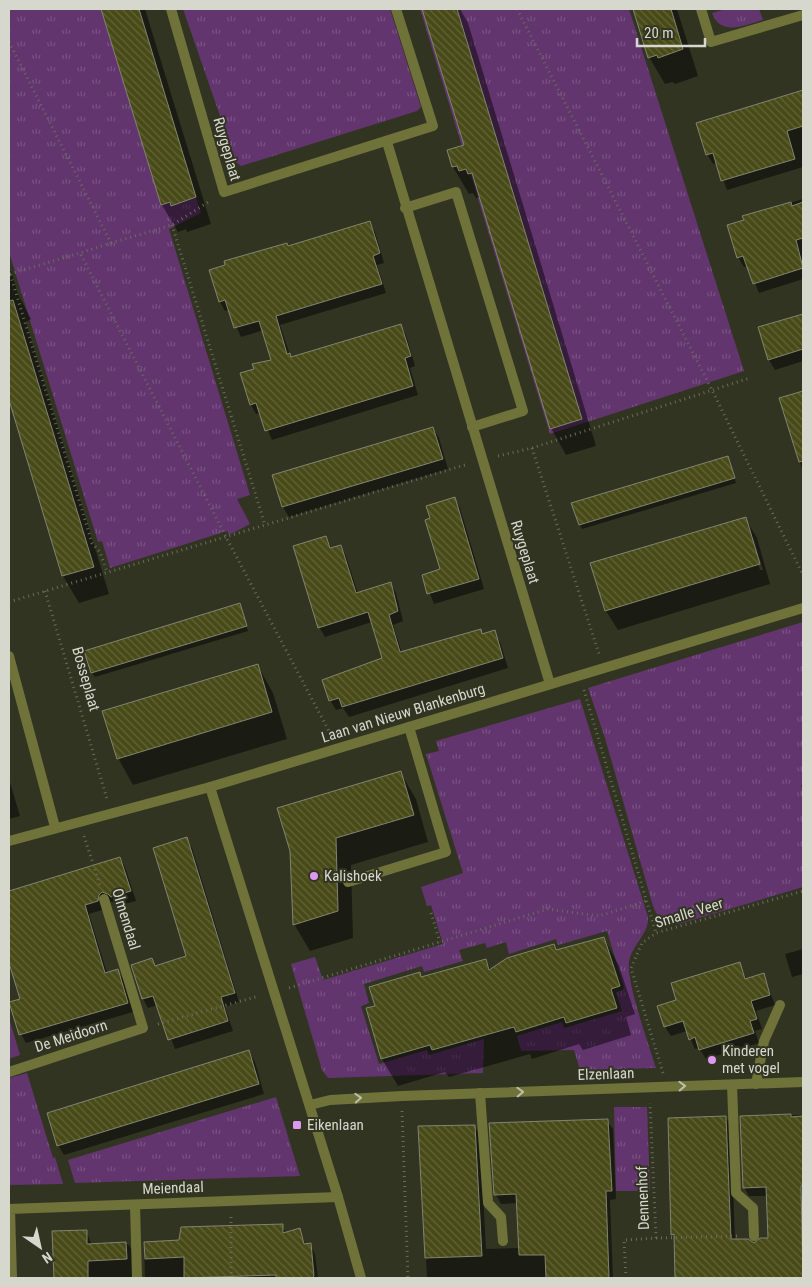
<svg xmlns="http://www.w3.org/2000/svg" width="812" height="1287" viewBox="0 0 812 1287" font-family="'Roboto Condensed',sans-serif">
  <defs>
    <pattern id="grass-tufts" width="24" height="20" patternUnits="userSpaceOnUse" patternTransform="scale(1.25)"><rect width="24" height="20" fill="#62356e"/><path d="M3 7l-1-3M5 7V3M7 7l1-3M15 17l-1-3M17 17v-4M19 17l1-3" fill="none" stroke="#785282"/></pattern>
    <pattern id="building-back-hatch" width="6" height="6" patternUnits="userSpaceOnUse" patternTransform="scale(1.25)"><rect width="6" height="6" fill="#484b18"/><path d="M-1 5l2 2M0 0l6 6M5-1l2 2" fill="none" stroke="#626438"/></pattern>
  </defs>
  <rect width="100%" height="100%" fill="#323422"/>
  <path fill="url(#grass-tufts)" d="M9,9H101L161,205L170,202L171,206L195,195L201,213L169,229L250,495L237,499L250,524L229,535L227,531L110,568L102,541L98,542L9,252Z
    M183,9H390L421,107L417,111L241,166L236,162Z
    M420,9H629L744,371L550,434Z
    M726,9H759L763,20C745,25 721,37 712,13Z
    M803,622V782L801,786L803,790V887L679,924C665,923 658,919 653,906L605,738L588,688Z
    M580,699L648,917C649,935 632,944 629,962C626,981 649,1046 656,1068L580,1070L574,1050L521,1051L517,1036L562,1022L564,1028L622,1011L616,992L623,990L624,987L607,931L558,945L556,939L509,954L506,942L487,948L485,943L459,950L463,961L424,972L422,966L364,984L369,1003L361,1006L379,1064L427,1050L429,1055L484,1039L483,1073L328,1078L322,1070L291,964L315,957L323,980L443,944L431,905L427,906L421,887L463,873L426,754L439,751L436,741Z
    M9,1018L20,1055L9,1059Z
    M27,1073L53,1158L55,1157L63,1184L9,1185V1078Z
    M276,1097L300,1176L75,1183L68,1160Z
    M614,1107H647L650,1191H616Z"/>
  <path fill="#0007" fill-rule="evenodd" d="M103,9H145L211,224L187,232L186,229L178,232L162,205Z
    M423,9H460L468,23L596,446L566,455L551,428L481,197L476,198L473,193L469,194L453,167L448,151L465,146Z
    M634,9H677L698,76L675,84L673,82L665,84L649,57Z
    M803,91V167L727,190L717,163L713,164L707,154L698,124Z
    M803,199V279L759,293L748,266L744,267L738,257L745,221L744,217Z
    M370,223L375,232L384,263L377,265L386,293L280,325L291,358L401,325L406,335L415,366L410,368L418,395L272,440L261,413L256,414L251,405L255,369L273,361L264,330L241,337L229,310L225,311L220,302L210,271Z
    M9,264L18,294L31,319L26,322L109,594L79,603L63,576L9,396Z
    M803,315V361L775,370L769,360L760,328Z
    M803,392V472L781,399Z
    M433,428L439,438L448,469L289,517L283,507L273,475Z
    M727,457L736,483L582,529L580,525Z
    M454,498L460,508L484,589L434,604L423,576L442,570L432,519Z
    M745,518L757,538L770,584L618,630L606,611L592,564ZM751,538H753L763,570H760Z
    M326,537L332,549L341,546L346,556L358,594L391,583L396,593L403,621L393,625L402,653L480,630L483,635L494,632L500,642L508,668L349,717L343,708L336,710L330,700L383,658L372,622L325,637L319,627Z
    M239,605L248,631L95,677L92,673Z
    M258,666L273,693L287,739L133,785L118,758Z
    M400,772L416,799L428,842L351,865L353,938L310,951L294,924L292,851Z
    M9,779L20,816L9,819Z
    M186,838L192,848L239,1002L225,1007L233,1031L175,1049L158,1005L148,1008L143,999L152,960L156,967L188,957Z
    M120,858L125,867L136,901L117,906L115,903L108,901L102,910L89,914L107,973L117,970L123,979L133,1012L26,1043L21,1034V999L9,959V892Z
    M604,938L619,966L635,1014L626,1017L631,1035L583,1050L579,1044L532,1059L530,1054L449,1077L445,1072L398,1086L382,1059L367,1009L376,1007L419,973L422,978L486,960L491,970Z
    M803,949V974L792,977L785,954Z
    M739,964L747,980L763,974L775,1005L756,1011L762,1029L755,1031L759,1043L706,1059L699,1048L695,1049L687,1031L671,1036L665,1027L678,1001Z
    M249,1052L255,1062L264,1094L64,1155L58,1145Z
    M803,1115V1278H676V1240L673,1234L726,1117L731,1126L735,1241L754,1244L769,1239L767,1196H749L744,1187L741,1117Z
    M607,1121L613,1129L616,1199L610,1200L613,1278H427L420,1127H475L480,1135L486,1249L520,1248L518,1203L501,1204L496,1195L490,1125Z
    M282,1226L286,1233L299,1230L306,1245H310L315,1254L318,1278H145L144,1243L180,1242Z
    M86,1231L92,1245L128,1244L134,1253V1278H55L54,1232Z"/>
  <path fill="url(#building-back-hatch)" stroke="#828470" d="M101,9H139L196,197L171,206L170,202L161,205Z
    M422,9H457L582,419L550,429L472,173L468,174L466,169L459,171L457,166L452,167L447,150L464,145Z
    M633,9H671L683,49L658,58L657,55L648,58Z
    M803,90V126L787,131L795,159L721,181L713,153L706,155L696,123Z
    M791,202L792,206L803,202V238L796,240L803,268L753,284L743,256L737,258L727,225L744,220L742,216Z
    M370,221L380,253L373,256L382,284L276,316L287,354L290,353L291,357L401,324L411,356L405,358L413,386L265,431L256,403L250,405L240,373L254,369L252,364L271,360L259,321L234,328L225,300L219,302L209,270L225,265L224,261L287,243L288,246Z
    M13,300L94,567L62,576L9,400V301Z
    M803,314V349L768,360L758,327Z
    M803,391V461L799,462L779,398Z
    M433,427L443,459L282,507L272,475Z
    M728,456L735,478L579,525L571,503Z
    M455,497L479,579L427,594L422,575L440,569L425,520L430,518L426,506Z
    M746,517L760,564L605,611L590,563Z
    M326,536L330,548L341,545L356,593L391,582L398,611L389,615L400,652L481,629L482,634L495,630L503,658L342,707L339,698L329,701L322,680L382,658L368,612L318,628L293,546Z
    M240,603L247,626L91,673L84,651Z
    M258,664L272,712L117,759L102,711Z
    M401,771L414,815L336,838L338,911L293,925L290,851L277,808Z
    M187,837L235,993L221,997L228,1021L168,1040L153,996L142,999L131,965L152,958L155,966L186,956L153,848Z
    M120,857L131,891L111,897L108,894L102,892L99,895L98,901L85,905L105,973L118,969L128,1003L19,1035L9,1002L20,999L9,963V891Z
    M604,937L620,986L611,989L617,1008L566,1023L564,1017L516,1032L514,1027L432,1050L430,1045L381,1059L366,1008L375,1006L369,987L420,972L421,977L486,959L489,970L507,958L554,944L556,950Z
    M740,962L745,979L764,973L770,995L751,1001L757,1019L750,1021L754,1033L699,1050L695,1037L689,1040L683,1021L664,1027L657,1006L676,1000L671,983Z
    M249,1050L259,1084L57,1146L47,1113Z
    M791,1114V1117L803,1116V1185L801,1186L803,1278H675L674,1234L671,1235L668,1118L726,1116L731,1239H748L754,1243L760,1238H768L766,1187L743,1188L740,1116Z
    M608,1119L612,1191H606L609,1278H546L545,1255H519L516,1194L494,1195L489,1123Z
    M475,1125L482,1256L425,1258L418,1126Z
    M283,1224V1233L300,1228L304,1244L311,1243L314,1276L312,1278H276V1275L184,1278V1257L145,1259L144,1242L179,1240L181,1227Z
    M87,1230V1244L126,1242L127,1259L88,1261V1278H54L52,1231Z"/>
  <g fill="none" stroke-linecap="round" stroke-linejoin="round">
    <path stroke="#6a6b5c" stroke-width="3" stroke-dasharray="1 4" stroke-linecap="butt" d="M517,9L712,390L803,575
      M9,42L111,243L80,253L226,537L331,735
      M172,225L265,525
      M111,243L172,225L210,201
      M9,270L92,543L100,552L107,572
      M10,274L80,253
      M532,448L599,654
      M498,456L532,448L750,378
      M45,591L107,799
      M9,602L468,464
      M584,690L656,933
      M84,836L100,885
      M431,913L440,942
      M289,988L548,909L599,916L646,901
      M158,1024L259,996
      M663,1073L631,968L642,943L656,933L803,891
      M402,1111L408,1278
      M656,1238L738,1236
      M231,1278V1217
      M626,1278L624,1240L656,1238L650,1103"/>
    <path stroke="#6f7339" stroke-width="10" d="M348,882L446,852L409,727
      M756,1084L764,1041L780,1005
      M732,1085L736,1193L753,1208L754,1236
      M480,1093L488,1203L501,1217L503,1241
      M135,1205L137,1278"/>
    <path stroke="#6f7339" stroke-width="10" d="M171,9L224,192L433,126L396,9
      M701,9L711,42L803,15
      M387,142L550,684
      M405,208L456,192L523,411L472,427
      M9,656L55,827
      M9,841L210,787
      M9,1072L143,1028L104,899
      M310,1105L330,1100L402,1096L803,1082
      M9,1209L338,1197
      M10,1209L12,1278"/>
    <path stroke="#6f7339" stroke-width="10" d="M361,1278L338,1197L210,787L803,608"/>
  </g>
  <defs><path id="oneway-chevron" d="M-2-3.5L2.5 0L-2 3.5" fill="none" stroke-width="1.6" stroke-linecap="round" stroke-linejoin="round" transform="scale(1.25)"/></defs>
  <g stroke="#bdbfa8">
    <use href="#oneway-chevron" transform="translate(682 1086) rotate(-2)"/>
    <use href="#oneway-chevron" transform="translate(520 1092) rotate(-2)"/>
    <use href="#oneway-chevron" transform="translate(358 1098) rotate(-3)"/>
  </g>
  <g fill="#df98f2" stroke="#323422" stroke-width="2">
    <circle cx="314" cy="876" r="5"/>
    <circle cx="712" cy="1060" r="5"/>
    <rect x="292" y="1120" width="10" height="10" rx="2.5"/>
  </g>
  <g text-anchor="middle" stroke-width="4" stroke-linejoin="round" paint-order="stroke">
    <g font-size="15" fill="#d7d8cd" stroke="#323422">
      <text transform="translate(227 149) rotate(74)" y="5">Ruygeplaat</text>
      <text transform="translate(525 552) rotate(73)" y="5">Ruygeplaat</text>
      <text transform="translate(86 679) rotate(74)" y="5">Bosseplaat</text>
      <text transform="translate(403 713) rotate(-17)" y="5">Laan van Nieuw Blankenburg</text>
      <text transform="translate(689 913) rotate(-17)" y="5">Smalle Veer</text>
      <text transform="translate(126 919) rotate(73)" y="5">Olmendaal</text>
      <text transform="translate(71 1036) rotate(-18)" y="5">De Meidoorn</text>
      <text transform="translate(606 1074) rotate(-2)" y="5">Elzenlaan</text>
      <text transform="translate(173 1188) rotate(-2)" y="5">Meiendaal</text>
      <text transform="translate(643 1198) rotate(-92)" y="5">Dennenhof</text>
    </g>
    <g font-size="15" fill="#d7d8cd" stroke="#323422" text-anchor="start">
      <text x="324" y="881">Kalishoek</text>
      <text x="722" y="1056">Kinderen<tspan x="722" dy="17">met vogel</tspan></text>
      <text x="307" y="1130">Eikenlaan</text>
    </g>
  </g>
  <rect width="812" height="1287" fill="none" stroke="#d7d8cd" stroke-width="20"/>
  <g transform="translate(40 1247) rotate(146)" stroke="#323422" stroke-width="4" paint-order="stroke">
  <path d="M0-4L9 19L0 12L-9 19Z" fill="#d7d8cd"/>
  <text y="-8" font-size="14" font-weight="bold" text-anchor="middle" fill="#d7d8cd">N</text>
  </g>
  <path d="M637 38v8h68v-8" fill="none" stroke="#d7d8cd" stroke-width="2.5"/>
  <text x="644" y="38" font-size="15" fill="#d7d8cd" stroke="#323422" stroke-width="4" paint-order="stroke">20 m</text>
</svg>
